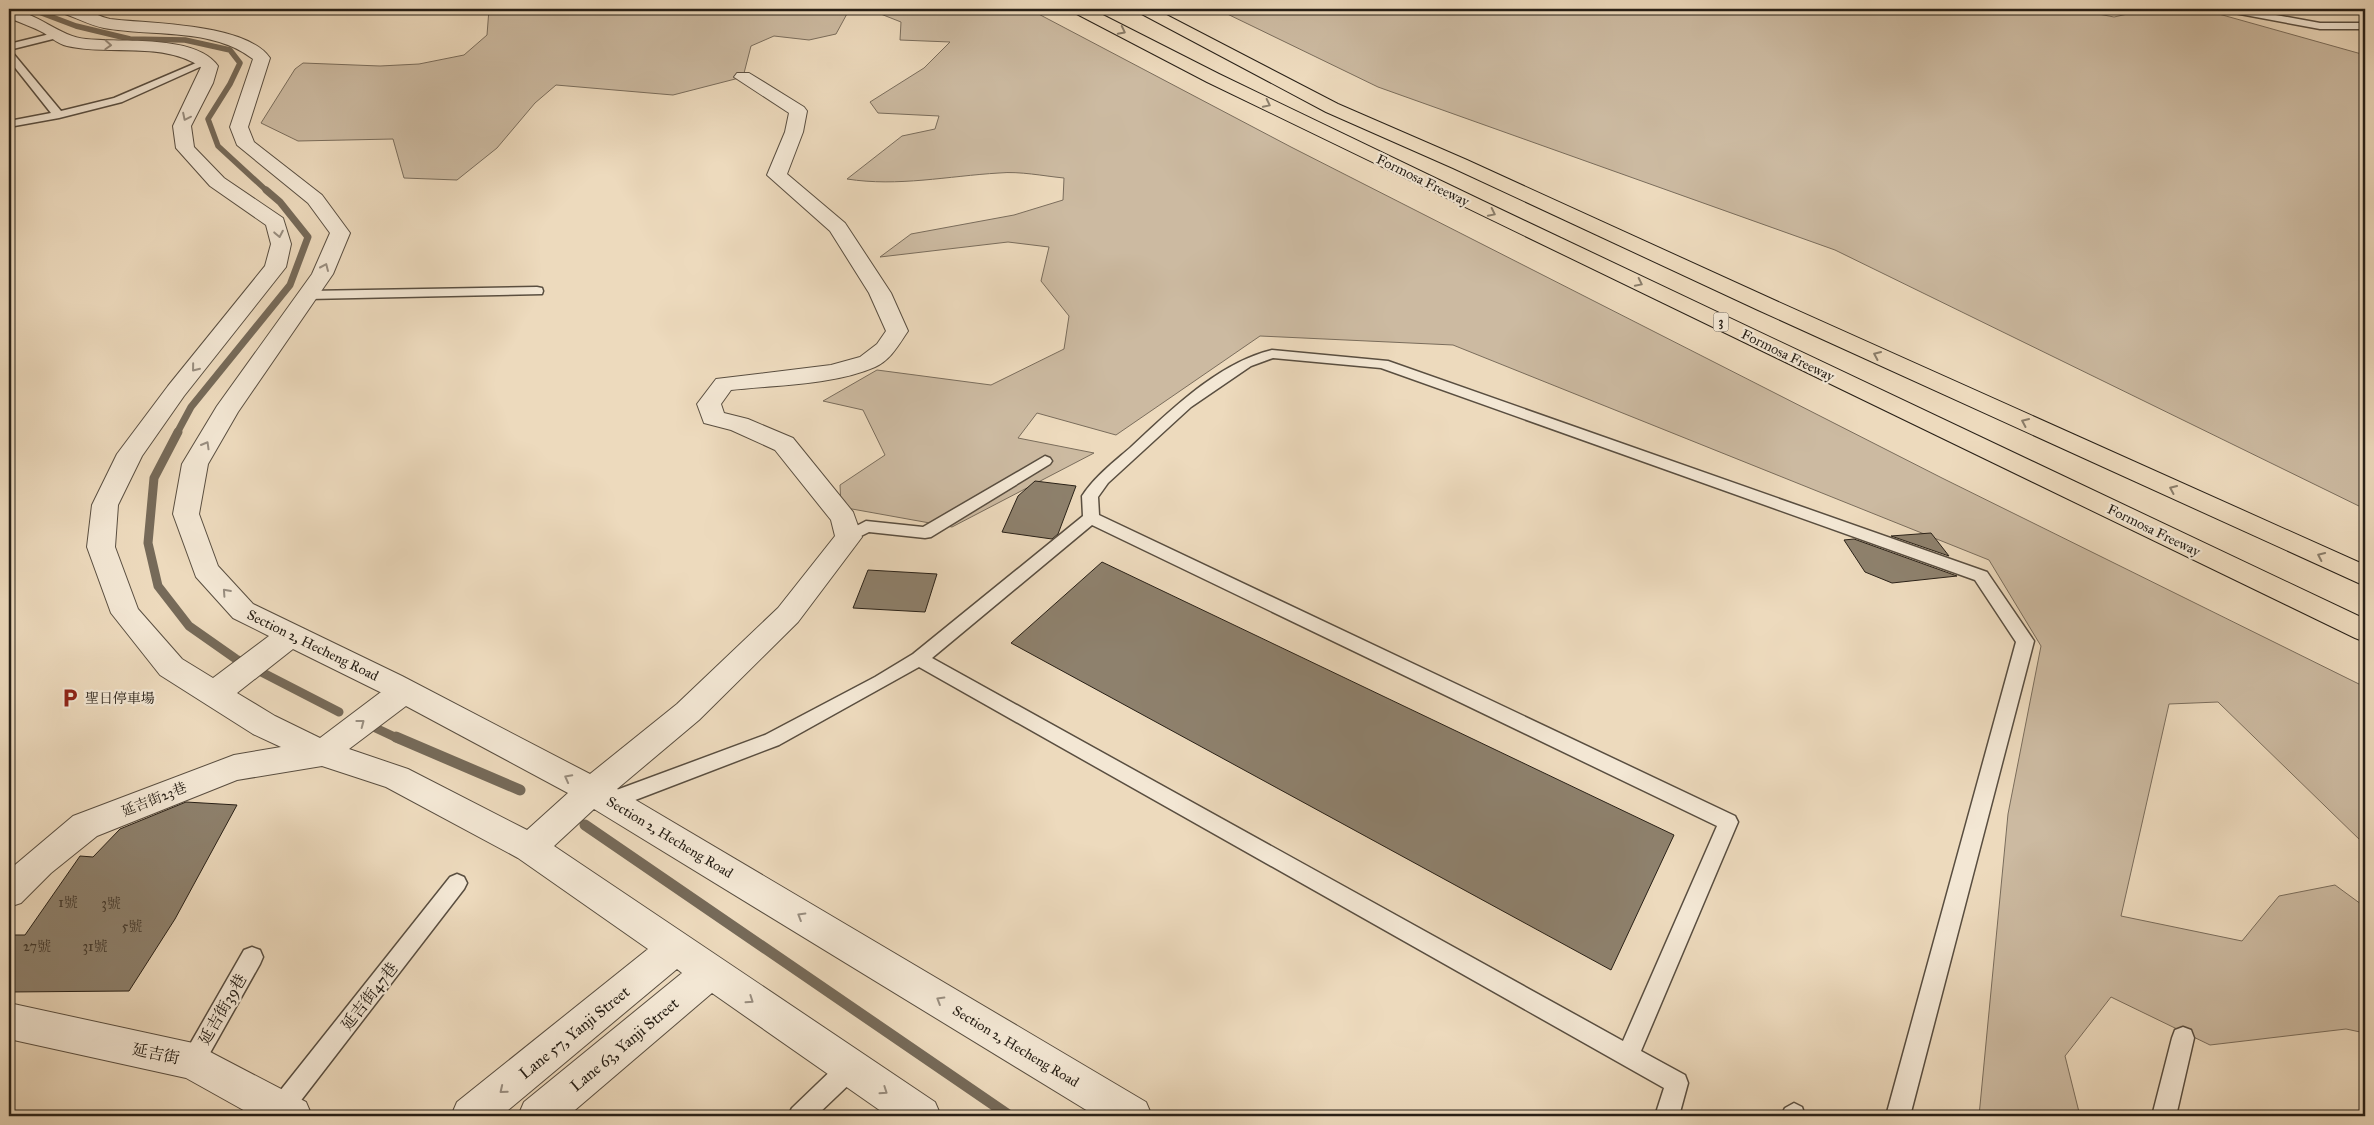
<svg xmlns="http://www.w3.org/2000/svg" width="2374" height="1125" viewBox="0 0 2374 1125" font-family="'IM FELL Great Primer','Noto Serif TC',serif">
  <rect width="100%" height="100%" fill="#eddabd"/>
  <filter id="stains"><feTurbulence type="fractalNoise" baseFrequency=".004" numOctaves="4"/><feColorMatrix values="0 0 0 0 .2 0 0 0 0 .09 0 0 0 0 .02 0 0 0 .5 -.17"/></filter>
  <radialGradient id="worn" r=".72"><stop offset=".6" stop-color="#630" stop-opacity="0"/><stop offset="1" stop-color="#630" stop-opacity=".3"/></radialGradient>
  <path fill="#ccbaa1" stroke="#7a6d5c" d="M489,9H855L848,12L836,34L809,40L774,36L751,46L743,77L673,95L556,85L535,103L497,148L457,180L404,178L393,139L298,141L261,123L295,69L303,63L380,66L419,64L464,55L487,35Z
    M868,9H1029L1291,147L1942,478L2365,687V843L2362,842L2218,702L2169,704L2121,916L2242,941L2279,896L2335,885L2365,907V1033L2346,1029L2210,1045L2111,997L2065,1056L2080,1116H1979L2008,814L2041,646L1989,560L1453,345L1260,336L1116,435L1037,413L1018,438L1094,453L952,527L841,507L840,485L885,455L863,410L823,401L877,370L991,385L1064,349L1069,316L1041,281L1049,247L1008,242L880,257L911,234L1014,215L1063,200L1064,178C1043,176 1020,171 999,173C948,176 898,187 847,179L902,136L935,129L939,116L878,113L870,102L924,68L950,42L900,40L901,22Z
    M1217,9H2084L2083,11L2114,17L2150,9H2201L2365,55V509L1835,250L1378,87Z"/>
  <g fill="none" stroke-linecap="round" stroke-linejoin="round">
    <path stroke="#766a59" stroke-width="5.5" d="M31,9L76,26L130,39L185,40L230,50L240,63L230,84L208,119L218,146L267,191"/>
    <path stroke="#766a59" stroke-width="7" d="M177,433L191,407L290,285L308,237L280,202L266,190"/>
    <path stroke="#766a59" stroke-width="9" d="M178,432L154,478L148,543L158,586L189,626L236,659L339,712
      M367,724L399,739"/>
    <path stroke="#766a59" stroke-width="11" d="M396,737L520,790
      M585,825L1010,1116"/>
  </g>
  <path fill="#8e816d" stroke="#282017" d="M1035,481L1076,486L1058,534L1052,539L1002,532L1018,496Z
    M1931,533L1949,556L1891,536Z
    M1854,539L1957,576L1892,583L1865,572L1844,540Z
    M1102,562L1674,835L1611,970L1011,643Z
    M868,570L937,574L925,612L853,608Z
    M186,802L237,805L175,919L129,991L9,992V935H25L80,856L93,857L120,829Z"/>
  <g fill="none" stroke-linecap="round" stroke-linejoin="round">
    <defs>
      <path id="service" d="M2224,9H2243L2320,23H2365V29H2320L2229,12Z
        M58,32L63,35L61,37L9,50V44Z
        M9,51L12,52L61,111L114,98L203,60L206,59L211,62L122,102L59,118L9,127V121L51,113L9,60Z
        M537,287L542,288L543,291L542,294L308,299L302,295L308,291Z
        M1272,350L1388,361L1987,572L2034,641L1910,1116H1886L2016,642L1975,580L1381,368L1273,358L1251,366L1191,407L1108,483L1098,497L1099,515L1735,816L1738,822L1641,1051L1685,1075L1688,1083L1679,1116H1655L1664,1088L919,667L779,745L617,807L610,809L603,807L600,801L603,795L765,735L875,677L913,654L1083,516L1082,496C1095,476 1114,462 1131,447C1171,410 1218,363 1272,350ZM1092,525L1717,826L1623,1041L932,658Z
        M1045,456L1050,458L1052,461L1050,464L931,537L925,538L869,532L849,542L843,541L841,537L843,533L866,521L923,527Z
        M457,874L464,877L467,883L464,889L289,1116H271L268,1109L272,1101L450,877Z
        M252,947L260,950L263,957L260,964L201,1069L193,1072L185,1069L182,1061L185,1053L244,950Z
        M2183,1027L2191,1030L2194,1038L2176,1116H2152L2172,1038L2175,1030Z
        M850,1057L858,1060L861,1068L858,1076L816,1116H788L792,1108L842,1060Z
        M1794,1103L1802,1107L1805,1116H1781L1785,1108Z"/>
      <path id="minor" d="M9,9C37,12 60,37 86,39C121,43 196,34 218,66L213,83L191,126L194,147L224,178L283,218L291,244L286,267L184,396L142,456L118,505L115,547L138,609L182,659L213,678L269,636L233,618L196,577L173,514L182,464L217,406L312,274L330,233L308,203L237,145L230,127L253,59C212,27 153,37 104,28C89,25 75,17 60,12L58,9C66,9 74,8 81,9C91,11 100,17 110,19C150,24 246,23 270,58L248,127L254,142L322,195L350,233L333,274L238,412L208,464L199,514L218,566L253,604L402,676L590,774L677,704L778,608L835,536L831,520L775,450L731,430L704,423L697,404L716,379L831,365L860,357L877,344L886,331L869,293L830,231L767,175L785,132L789,113L734,77L737,73H749L804,107L807,111L803,132L787,174L845,223L891,293L908,331C899,344 891,360 875,367C834,385 776,385 731,390L721,404L724,413L748,419L793,438L853,512L862,537L798,622L699,720L617,789L1146,1102L1152,1116H1096L594,809L554,846L935,1102L941,1116H888L712,993L568,1116H518L524,1102L682,973L677,969L501,1116H451L457,1102L648,949L518,858L386,787L322,766L237,780L97,836L51,873L21,903L9,907V870L73,816L234,755L281,747L253,734L160,675L111,613L87,547L92,505L117,454L168,386L265,266L271,244L266,225L210,186L176,148L173,126L201,67C163,41 111,56 67,46C58,44 52,38 44,33C33,27 21,23 9,18ZM293,649L380,692H381L320,738L275,716L237,693ZM406,706L568,793L527,830L408,769L349,749Z
        M9,1003L193,1043L306,1102L312,1116H254L186,1078L9,1039Z"/>
      <path id="motorway" d="M1071,9H1091L1219,74L1483,201L2365,619V642L2355,638L1207,82L1073,12Z
        M1136,9H1155L1338,104L1467,160L1774,300L2365,565V586L1758,310L1453,168L1326,112L1138,12Z"/>
    </defs>
    <use href="#service" stroke="#594e40" stroke-width="3"/>
    <use href="#minor" stroke="#594e40" stroke-width="2"/>
    <use href="#motorway" stroke="#282017" stroke-width="2"/>
    <use href="#service" fill="#f3e7d4" fill-rule="evenodd"/>
    <use href="#minor" fill="#f3e7d4" fill-rule="evenodd"/>
    <use href="#motorway" fill="#eddabd" fill-rule="evenodd"/>
  </g>
  <defs><path id="oneway-chevron" d="M-2-3.5L2.5 0L-2 3.5" fill="none" stroke-width="1.6" stroke-linecap="round" stroke-linejoin="round" transform="scale(1.25)"/></defs>
  <g stroke="#8a7d6a">
    <use href="#oneway-chevron" transform="translate(1122 31) rotate(27)"/>
    <use href="#oneway-chevron" transform="translate(1267 104) rotate(26)"/>
    <use href="#oneway-chevron" transform="translate(1492 213) rotate(26)"/>
    <use href="#oneway-chevron" transform="translate(1639 283) rotate(26)"/>
    <use href="#oneway-chevron" transform="translate(1877 355) rotate(-156)"/>
    <use href="#oneway-chevron" transform="translate(2025 422) rotate(-156)"/>
    <use href="#oneway-chevron" transform="translate(2173 489) rotate(-156)"/>
    <use href="#oneway-chevron" transform="translate(2321 556) rotate(-155)"/>
  </g>
  <g stroke="#988d7f">
    <use href="#oneway-chevron" transform="translate(108 45) rotate(3)"/>
    <use href="#oneway-chevron" transform="translate(186 117) rotate(116)"/>
    <use href="#oneway-chevron" transform="translate(279 234) rotate(79)"/>
    <use href="#oneway-chevron" transform="translate(325 267) rotate(-66)"/>
    <use href="#oneway-chevron" transform="translate(195 368) rotate(129)"/>
    <use href="#oneway-chevron" transform="translate(206 445) rotate(-60)"/>
    <use href="#oneway-chevron" transform="translate(226 592) rotate(-132)"/>
    <use href="#oneway-chevron" transform="translate(361 723) rotate(-37)"/>
    <use href="#oneway-chevron" transform="translate(568 778) rotate(-152)"/>
    <use href="#oneway-chevron" transform="translate(801 916) rotate(-149)"/>
    <use href="#oneway-chevron" transform="translate(750 1000) rotate(34)"/>
    <use href="#oneway-chevron" transform="translate(940 1000) rotate(-149)"/>
    <use href="#oneway-chevron" transform="translate(503 1090) rotate(141)"/>
    <use href="#oneway-chevron" transform="translate(884 1091) rotate(34)"/>
  </g>
  <defs>
    <symbol id="parking-bare" viewBox="-9 -9 18 18"><path d="M-3.5-5.5H1a3.5 3.5 0 0 1 0 7H-1V5.5H-3.5ZM-1-3.4V-.6H.8a1.4 1.4 0 0 0 0-2.8Z" fill="#8f2418" stroke="#f3e7d4" stroke-width="2.5" paint-order="stroke"/></symbol>
  </defs>
  <g fill-rule="evenodd">
    <use href="#parking-bare" x="56" y="684" width="28" height="28"/>
  </g>
  <g text-anchor="middle" stroke-width="4.5" stroke-linejoin="round" paint-order="stroke">
    <rect fill="#f3e7d4" stroke="#655c50" stroke-width="1" x="1713.5" y="312.5" width="15" height="19" rx="4"/>
    <g font-size="12" font-weight="bold" fill="#282017">
      <text x="1721" y="326">3</text>
    </g>
    <g font-size="14" fill="#282017" stroke="#f3e7d4">
      <text transform="translate(1423 180) rotate(26)" y="5">Formosa Freeway</text>
      <text transform="translate(1788 355) rotate(26)" y="5">Formosa Freeway</text>
      <text transform="translate(2154 530) rotate(26)" y="5">Formosa Freeway</text>
      <text transform="translate(313 645) rotate(26)" y="5">Section 2, Hecheng Road</text>
      <text transform="translate(154 799) rotate(-22)" y="5">延吉街23巷</text>
      <text transform="translate(670 837) rotate(31)" y="5">Section 2, Hecheng Road</text>
      <text transform="translate(1016 1046) rotate(31)" y="5">Section 2, Hecheng Road</text>
    </g>
    <g font-size="14" fill="#282017" stroke="#f3e7d4" text-anchor="start">
      <text x="85" y="703">聖日停車場</text>
    </g>
    <g font-size="14" fill="#42382c">
      <text x="68" y="907">1號</text>
      <text x="111" y="908">3號</text>
      <text x="132" y="931">5號</text>
      <text x="37" y="951">27號</text>
      <text x="95" y="951">31號</text>
    </g>
    <g font-size="16" fill="#282017" stroke="#f3e7d4">
      <text transform="translate(369 996) rotate(-52)" y="6">延吉街47巷</text>
      <text transform="translate(222 1009) rotate(-60)" y="6">延吉街39巷</text>
      <text transform="translate(574 1032) rotate(-39)" y="6">Lane 57, Yanji Street</text>
      <text transform="translate(624 1044) rotate(-40)" y="6">Lane 63, Yanji Street</text>
      <text transform="translate(156 1053) rotate(12)" y="6">延吉街</text>
    </g>
  </g>
  <rect width="2374" height="1125" fill="none" stroke="#eddabd" stroke-width="30"/>
  <rect x="10" y="10" width="2354" height="1105" fill="none" stroke="#282017" stroke-width="2.5"/>
  <rect x="15" y="15" width="2344" height="1095" fill="none" stroke="#282017"/>
  <rect width="100%" height="100%" filter="url(#stains)"/>
  <rect width="100%" height="100%" fill="url(#worn)"/>
</svg>
